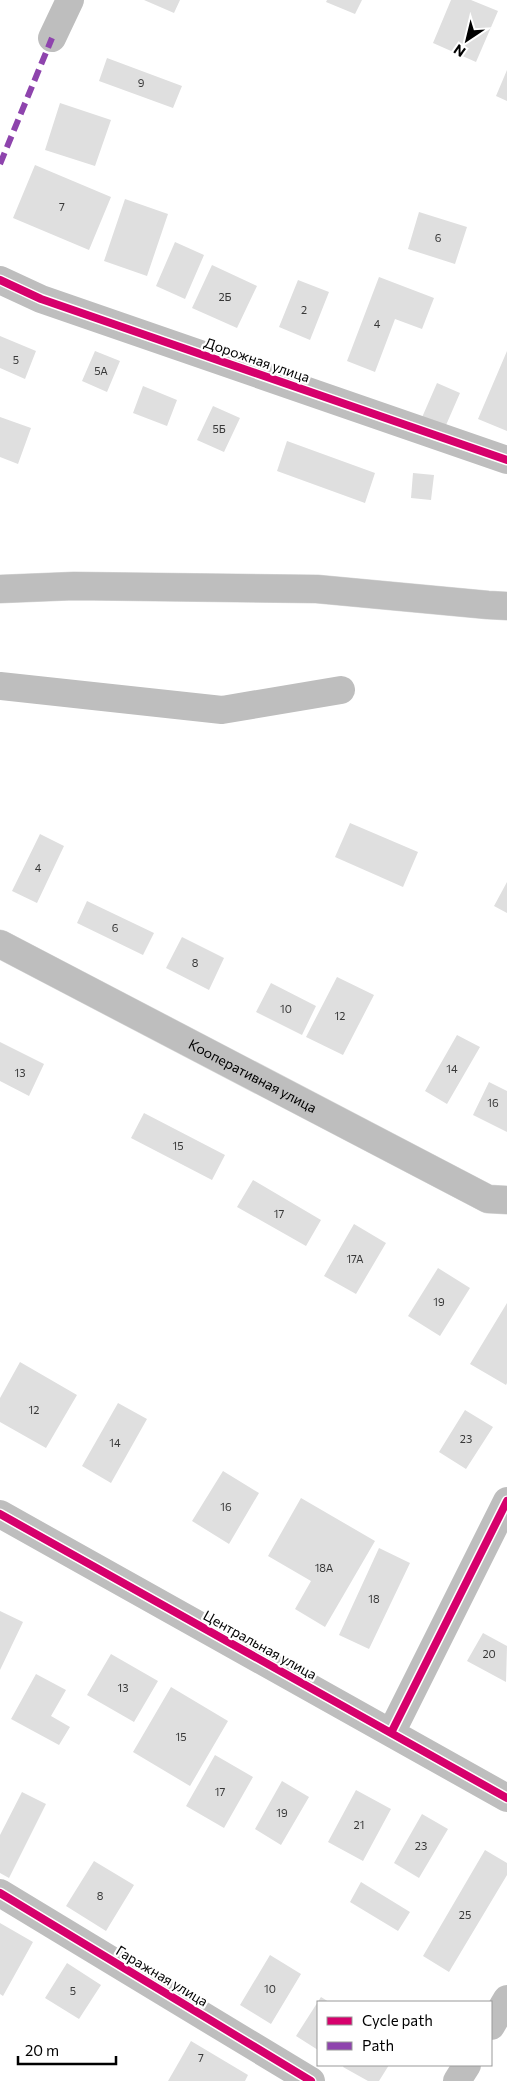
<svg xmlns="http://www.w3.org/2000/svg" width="507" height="2081" viewBox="0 0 507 2081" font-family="Commissioner,sans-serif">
  <rect width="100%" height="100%" fill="#fff"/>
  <path fill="#dfdfdf" d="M144,0H180L174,13Z
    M327,0H362L355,14L326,2Z
    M451,0H471L498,11L476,62L433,43Z
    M107,58L182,86L173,108L99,81Z
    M507,70V101L496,96Z
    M60,103L111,120L95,166L45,150Z
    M35,165L111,197L89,250L13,218Z
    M125,199L168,214L147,276L104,261Z
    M419,212L467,227L455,264L408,249Z
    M175,242L204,255L185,299L156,286Z
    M212,265L257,286L237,328L192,308Z
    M379,277L434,298L422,329L395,319L375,372L347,361Z
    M298,280L329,292L310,340L279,327Z
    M0,336L36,351L25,379L0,368Z
    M95,351L120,361L107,392L82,381Z
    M507,351V431L478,419Z
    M437,383L460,393L443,432L420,422Z
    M143,386L177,400L167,426L133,413Z
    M213,406L240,418L224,452L197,440Z
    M0,417L31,428L18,464L0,457Z
    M287,441L375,473L365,503L277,471Z
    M413,473L434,475L431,500L411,498Z
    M350,823L418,852L403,887L335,857Z
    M40,834L64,846L37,903L12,891Z
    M507,882V913L494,906Z
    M87,901L154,933L143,955L77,923Z
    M182,937L224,958L209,990L166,968Z
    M337,977L374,995L343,1055L306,1037Z
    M271,983L316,1006L302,1035L256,1012Z
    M457,1035L480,1047L447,1104L425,1091Z
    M0,1042L44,1064L29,1096L0,1081Z
    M489,1082L507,1091V1132L473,1115Z
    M144,1113L225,1155L212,1180L131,1138Z
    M253,1180L321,1220L306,1246L237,1207Z
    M354,1224L386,1243L356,1294L324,1276Z
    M438,1268L470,1288L440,1336L408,1316Z
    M507,1303V1383L506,1385L470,1364Z
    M20,1362L77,1395L46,1448L0,1422V1398Z
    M118,1403L147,1419L111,1483L82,1466Z
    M465,1410L493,1427L466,1469L439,1452Z
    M223,1471L259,1493L229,1544L192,1521Z
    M301,1498L375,1541L325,1627L295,1609L311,1581L268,1556Z
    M379,1548L410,1563L369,1649L339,1635Z
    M0,1611L23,1622L0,1670Z
    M483,1633L507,1646L506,1682L467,1661Z
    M111,1654L158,1681L134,1722L87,1695Z
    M36,1674L66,1690L51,1716L70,1727L59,1745L11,1719Z
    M171,1687L228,1721L190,1786L133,1752Z
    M215,1755L253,1777L224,1828L186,1806Z
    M282,1781L309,1797L281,1845L255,1829Z
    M356,1790L391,1809L363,1861L328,1842Z
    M22,1792L46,1804L9,1878L0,1873V1835Z
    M422,1814L448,1829L419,1878L394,1863Z
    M485,1850L507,1863V1875L449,1972L423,1956Z
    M94,1861L134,1885L106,1931L66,1906Z
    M361,1882L410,1912L398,1931L350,1902Z
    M0,1923L33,1942L3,1996L0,1994Z
    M270,1955L301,1974L271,2024L240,2005Z
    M67,1963L101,1985L79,2019L45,1998Z
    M321,1997L329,2002H318V2050L296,2036Z
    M191,2041L248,2075L245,2081H168Z
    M344,2065H389L379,2081H368L343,2067Z"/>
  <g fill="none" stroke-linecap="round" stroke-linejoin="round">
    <defs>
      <g id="major">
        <path d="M0,589L74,586L317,589L488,605L507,606"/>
        <path id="s1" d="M0,944L488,1199L507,1200"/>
      </g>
    </defs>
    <use href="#major" stroke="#dbdbdb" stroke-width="29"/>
    <path stroke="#bebebe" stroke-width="28" d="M52,38L70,0
      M0,280L41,299L507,460
      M0,686L222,710L341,690
      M0,1514L507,1798
      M391,1733L507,1501
      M0,1893L311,2081
      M491,2026L507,1999
      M457,2081L467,2065"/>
    <use href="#major" stroke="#bebebe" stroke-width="28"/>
    <path stroke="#8e44ad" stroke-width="6" stroke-dasharray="12 6" stroke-linecap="butt" d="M0,164L52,38"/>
    <defs>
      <path id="cycleway" d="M0,280L41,299L507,460
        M0,1514L507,1798
        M391,1733L507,1501
        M0,1893L311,2081"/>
    </defs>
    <use href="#cycleway" stroke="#fff" stroke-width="11"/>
    <use href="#cycleway" stroke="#d6006c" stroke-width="8"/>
  </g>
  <g text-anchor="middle" stroke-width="4.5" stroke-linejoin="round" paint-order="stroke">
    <g font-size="11" fill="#383838">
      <text x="141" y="87">9</text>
      <text x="62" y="211">7</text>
      <text x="438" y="242">6</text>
      <text x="225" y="301">2Б</text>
      <text x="304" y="314">2</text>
      <text x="377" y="328">4</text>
      <text x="16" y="364">5</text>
      <text x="101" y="375">5А</text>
      <text x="219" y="433">5Б</text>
      <text x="38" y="872">4</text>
      <text x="115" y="932">6</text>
      <text x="195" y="967">8</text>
      <text x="286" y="1013">10</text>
      <text x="340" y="1020">12</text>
      <text x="452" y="1073">14</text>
      <text x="20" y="1077">13</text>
      <text x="493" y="1107">16</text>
      <text x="178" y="1150">15</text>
      <text x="279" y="1218">17</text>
      <text x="355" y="1263">17А</text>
      <text x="439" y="1306">19</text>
      <text x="34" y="1414">12</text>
      <text x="466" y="1443">23</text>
      <text x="115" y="1447">14</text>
      <text x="226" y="1511">16</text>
      <text x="324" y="1572">18А</text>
      <text x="374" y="1603">18</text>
      <text x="489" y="1658">20</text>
      <text x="123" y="1692">13</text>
      <text x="181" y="1741">15</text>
      <text x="220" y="1796">17</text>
      <text x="282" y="1817">19</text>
      <text x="359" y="1829">21</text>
      <text x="421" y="1850">23</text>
      <text x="100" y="1900">8</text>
      <text x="465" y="1919">25</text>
      <text x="270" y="1993">10</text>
      <text x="73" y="1995">5</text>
      <text x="201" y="2062">7</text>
    </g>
    <g font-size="14" fill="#000" stroke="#fff">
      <text transform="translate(257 360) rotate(19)" y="5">Дорожная улица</text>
      <text dy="5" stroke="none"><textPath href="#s1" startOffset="285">Кооперативная улица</textPath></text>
      <text transform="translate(260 1645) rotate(29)" y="5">Центральная улица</text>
      <text transform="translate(162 1976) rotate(31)" y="5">Гаражная улица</text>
    </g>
  </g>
  <rect x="317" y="2001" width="175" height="65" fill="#ffffff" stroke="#999999"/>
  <rect x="327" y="2017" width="25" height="8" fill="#d6006c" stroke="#999999"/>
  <text x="362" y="2026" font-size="15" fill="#000000">Cycle path</text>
  <rect x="327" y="2042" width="25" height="8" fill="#8e44ad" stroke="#999999"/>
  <text x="362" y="2051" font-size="15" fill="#000000">Path</text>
  <g transform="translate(467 40) rotate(215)" stroke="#ffffff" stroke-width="4" paint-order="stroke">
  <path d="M0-4L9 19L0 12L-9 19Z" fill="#000000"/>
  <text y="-8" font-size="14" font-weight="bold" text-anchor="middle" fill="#000000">N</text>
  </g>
  <path d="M18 2056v8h98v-8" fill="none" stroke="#000000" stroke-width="2.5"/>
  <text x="25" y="2056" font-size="15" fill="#000000" stroke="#ffffff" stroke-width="4" paint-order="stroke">20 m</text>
</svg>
